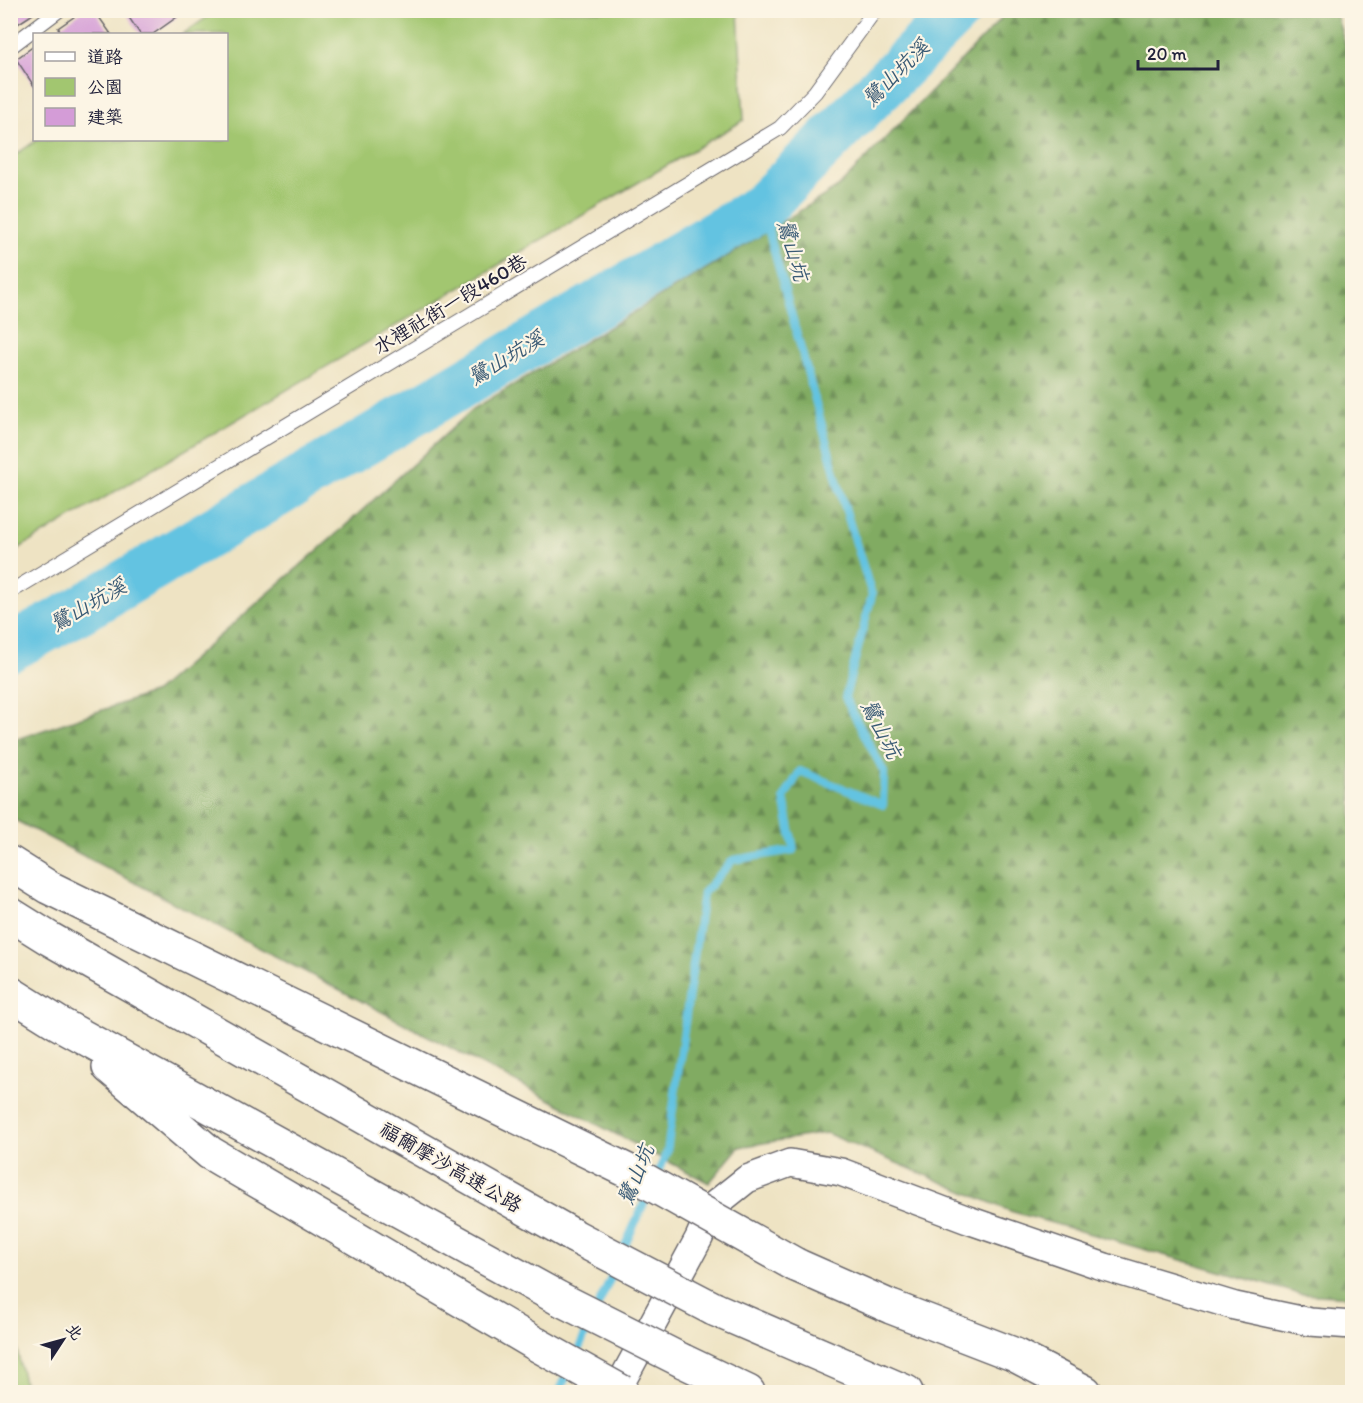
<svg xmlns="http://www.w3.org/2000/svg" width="1363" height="1403" viewBox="0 0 1363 1403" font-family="Itim,'LXGW WenKai TC',sans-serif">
  <defs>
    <pattern id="forest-firs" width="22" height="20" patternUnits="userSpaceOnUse" patternTransform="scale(1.5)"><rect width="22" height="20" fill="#81ab62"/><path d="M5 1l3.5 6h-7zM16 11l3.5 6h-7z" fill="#698b52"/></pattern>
  </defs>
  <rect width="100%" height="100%" fill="#fcf5e5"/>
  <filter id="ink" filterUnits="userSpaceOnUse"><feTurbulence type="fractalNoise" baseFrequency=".0167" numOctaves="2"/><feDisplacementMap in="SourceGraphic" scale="12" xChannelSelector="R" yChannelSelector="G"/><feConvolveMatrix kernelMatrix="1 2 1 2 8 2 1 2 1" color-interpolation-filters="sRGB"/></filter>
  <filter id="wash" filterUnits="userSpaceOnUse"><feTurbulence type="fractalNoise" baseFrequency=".008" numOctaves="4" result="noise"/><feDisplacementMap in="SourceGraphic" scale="24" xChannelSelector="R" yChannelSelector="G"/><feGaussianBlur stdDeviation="1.35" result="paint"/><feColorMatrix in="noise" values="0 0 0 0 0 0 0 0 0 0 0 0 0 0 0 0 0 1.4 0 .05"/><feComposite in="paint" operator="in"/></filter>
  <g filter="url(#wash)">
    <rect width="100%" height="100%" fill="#eee3c3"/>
    <path fill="#a2c670" stroke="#627456" stroke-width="1.5" d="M216,11H738L744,120L11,553V158L37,140H226V34H183Z
      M10,1321H11L26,1392H11Z"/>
    <path fill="url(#forest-firs)" stroke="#52664e" stroke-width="1.5" d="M1006,11H1335L1352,66V1297L1300,1294L1010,1211L826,1133L739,1147L709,1183L11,818V741L155,692L334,536L473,409L734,252L838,187L999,21Z"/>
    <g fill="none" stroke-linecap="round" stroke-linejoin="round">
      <path stroke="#63c3e1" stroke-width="8" d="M655,1179L667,1152L703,893L733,860L794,850L784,798L800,771L883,805L884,772L845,698L872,595L842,498L762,207
        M622,1252L650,1190
        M596,1310L617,1264
        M574,1359L591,1322
        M559,1392L569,1371"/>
      <path stroke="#63c3e1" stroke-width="48" d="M10,648L78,611L762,207L958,10"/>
    </g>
    <g id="blocks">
      <path fill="#d49cd7" d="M10,10H30L33,14L10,29Z
        M84,10H94L111,34H62L58,28Z
        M124,10H173L177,17L153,34H140Z
        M34,46V86L16,59Z"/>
    </g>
  </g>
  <g filter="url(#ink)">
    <use href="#blocks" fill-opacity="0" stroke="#69666b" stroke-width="1.5"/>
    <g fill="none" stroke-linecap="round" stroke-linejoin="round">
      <defs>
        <path id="lane" d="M10,47L59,10
          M10,592L780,128L815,92L875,10"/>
        <path id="street" d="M616,1392L699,1238L713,1206L747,1179L790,1163L841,1172L968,1220L1105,1267L1235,1306L1310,1322L1352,1325"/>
        <path id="highway" d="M10,863L48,887L630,1172
          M10,914L50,939L574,1236
          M10,993L58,1023L560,1299
          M109,1067L210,1153L536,1344
          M796,1265L891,1307L1013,1354L1085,1392
          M714,1309L906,1392
          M683,1361L748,1392"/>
      </defs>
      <use href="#lane" stroke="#69666b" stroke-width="16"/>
      <use href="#street" stroke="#69666b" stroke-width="30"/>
      <use href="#highway" stroke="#69666b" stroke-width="36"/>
      <use href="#lane" stroke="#fff" stroke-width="14"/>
      <use href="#street" stroke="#fff" stroke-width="27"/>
      <use href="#highway" stroke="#fff" stroke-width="33"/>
      <defs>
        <path id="highway-bridge" d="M630,1172L796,1265
          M574,1236L714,1309
          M560,1299L683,1361
          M536,1344L622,1392"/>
      </defs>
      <use href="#highway-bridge" stroke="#69666b" stroke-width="36" stroke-linecap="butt"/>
      <use href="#highway-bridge" stroke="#fff" stroke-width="33"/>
    </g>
  </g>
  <g text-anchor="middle" stroke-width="4.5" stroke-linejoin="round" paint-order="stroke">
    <g font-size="20" fill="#22223b" stroke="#fcf5e5">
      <text transform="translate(450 304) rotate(-31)" y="7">水裡社街一段460巷</text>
      <text transform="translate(451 1167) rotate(30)" y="7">福爾摩沙高速公路</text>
    </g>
    <g font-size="21" font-style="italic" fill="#395a75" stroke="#fcf5e5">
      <text transform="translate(896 73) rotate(-45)" y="7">鷺山坑溪</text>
      <text transform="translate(793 250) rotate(74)" y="7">鷺山坑</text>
      <text transform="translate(506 358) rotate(-31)" y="7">鷺山坑溪</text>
      <text transform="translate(88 605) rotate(-30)" y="7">鷺山坑溪</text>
      <text transform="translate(881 729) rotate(63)" y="7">鷺山坑</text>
      <text transform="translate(636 1175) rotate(-68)" y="7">鷺山坑</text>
    </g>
  </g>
  <rect width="1363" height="1403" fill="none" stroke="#fcf5e5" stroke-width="36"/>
  <rect x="33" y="33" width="195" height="108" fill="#fcf5e5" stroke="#a5a1a1" stroke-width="1.5"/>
  <rect x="45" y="52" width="30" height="9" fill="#ffffff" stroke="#a5a1a1" stroke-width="1.5"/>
  <text x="87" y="63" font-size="18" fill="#22223b">道路</text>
  <rect x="45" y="78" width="30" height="18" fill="#a2c670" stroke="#a5a1a1" stroke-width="1.5"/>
  <text x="87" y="93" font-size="18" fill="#22223b">公園</text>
  <rect x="45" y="108" width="30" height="18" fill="#d49cd7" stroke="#a5a1a1" stroke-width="1.5"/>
  <text x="87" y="123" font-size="18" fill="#22223b">建築</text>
  <g transform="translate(63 1340) rotate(54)" stroke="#fcf5e5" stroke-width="4.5" paint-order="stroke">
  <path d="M0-4.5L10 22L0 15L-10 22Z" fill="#22223b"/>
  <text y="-9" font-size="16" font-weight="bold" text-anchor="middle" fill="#22223b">北</text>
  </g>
  <path d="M1138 60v9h80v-9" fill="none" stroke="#22223b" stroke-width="3"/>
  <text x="1147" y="60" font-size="18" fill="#22223b" stroke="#fcf5e5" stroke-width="4.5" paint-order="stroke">20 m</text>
</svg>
